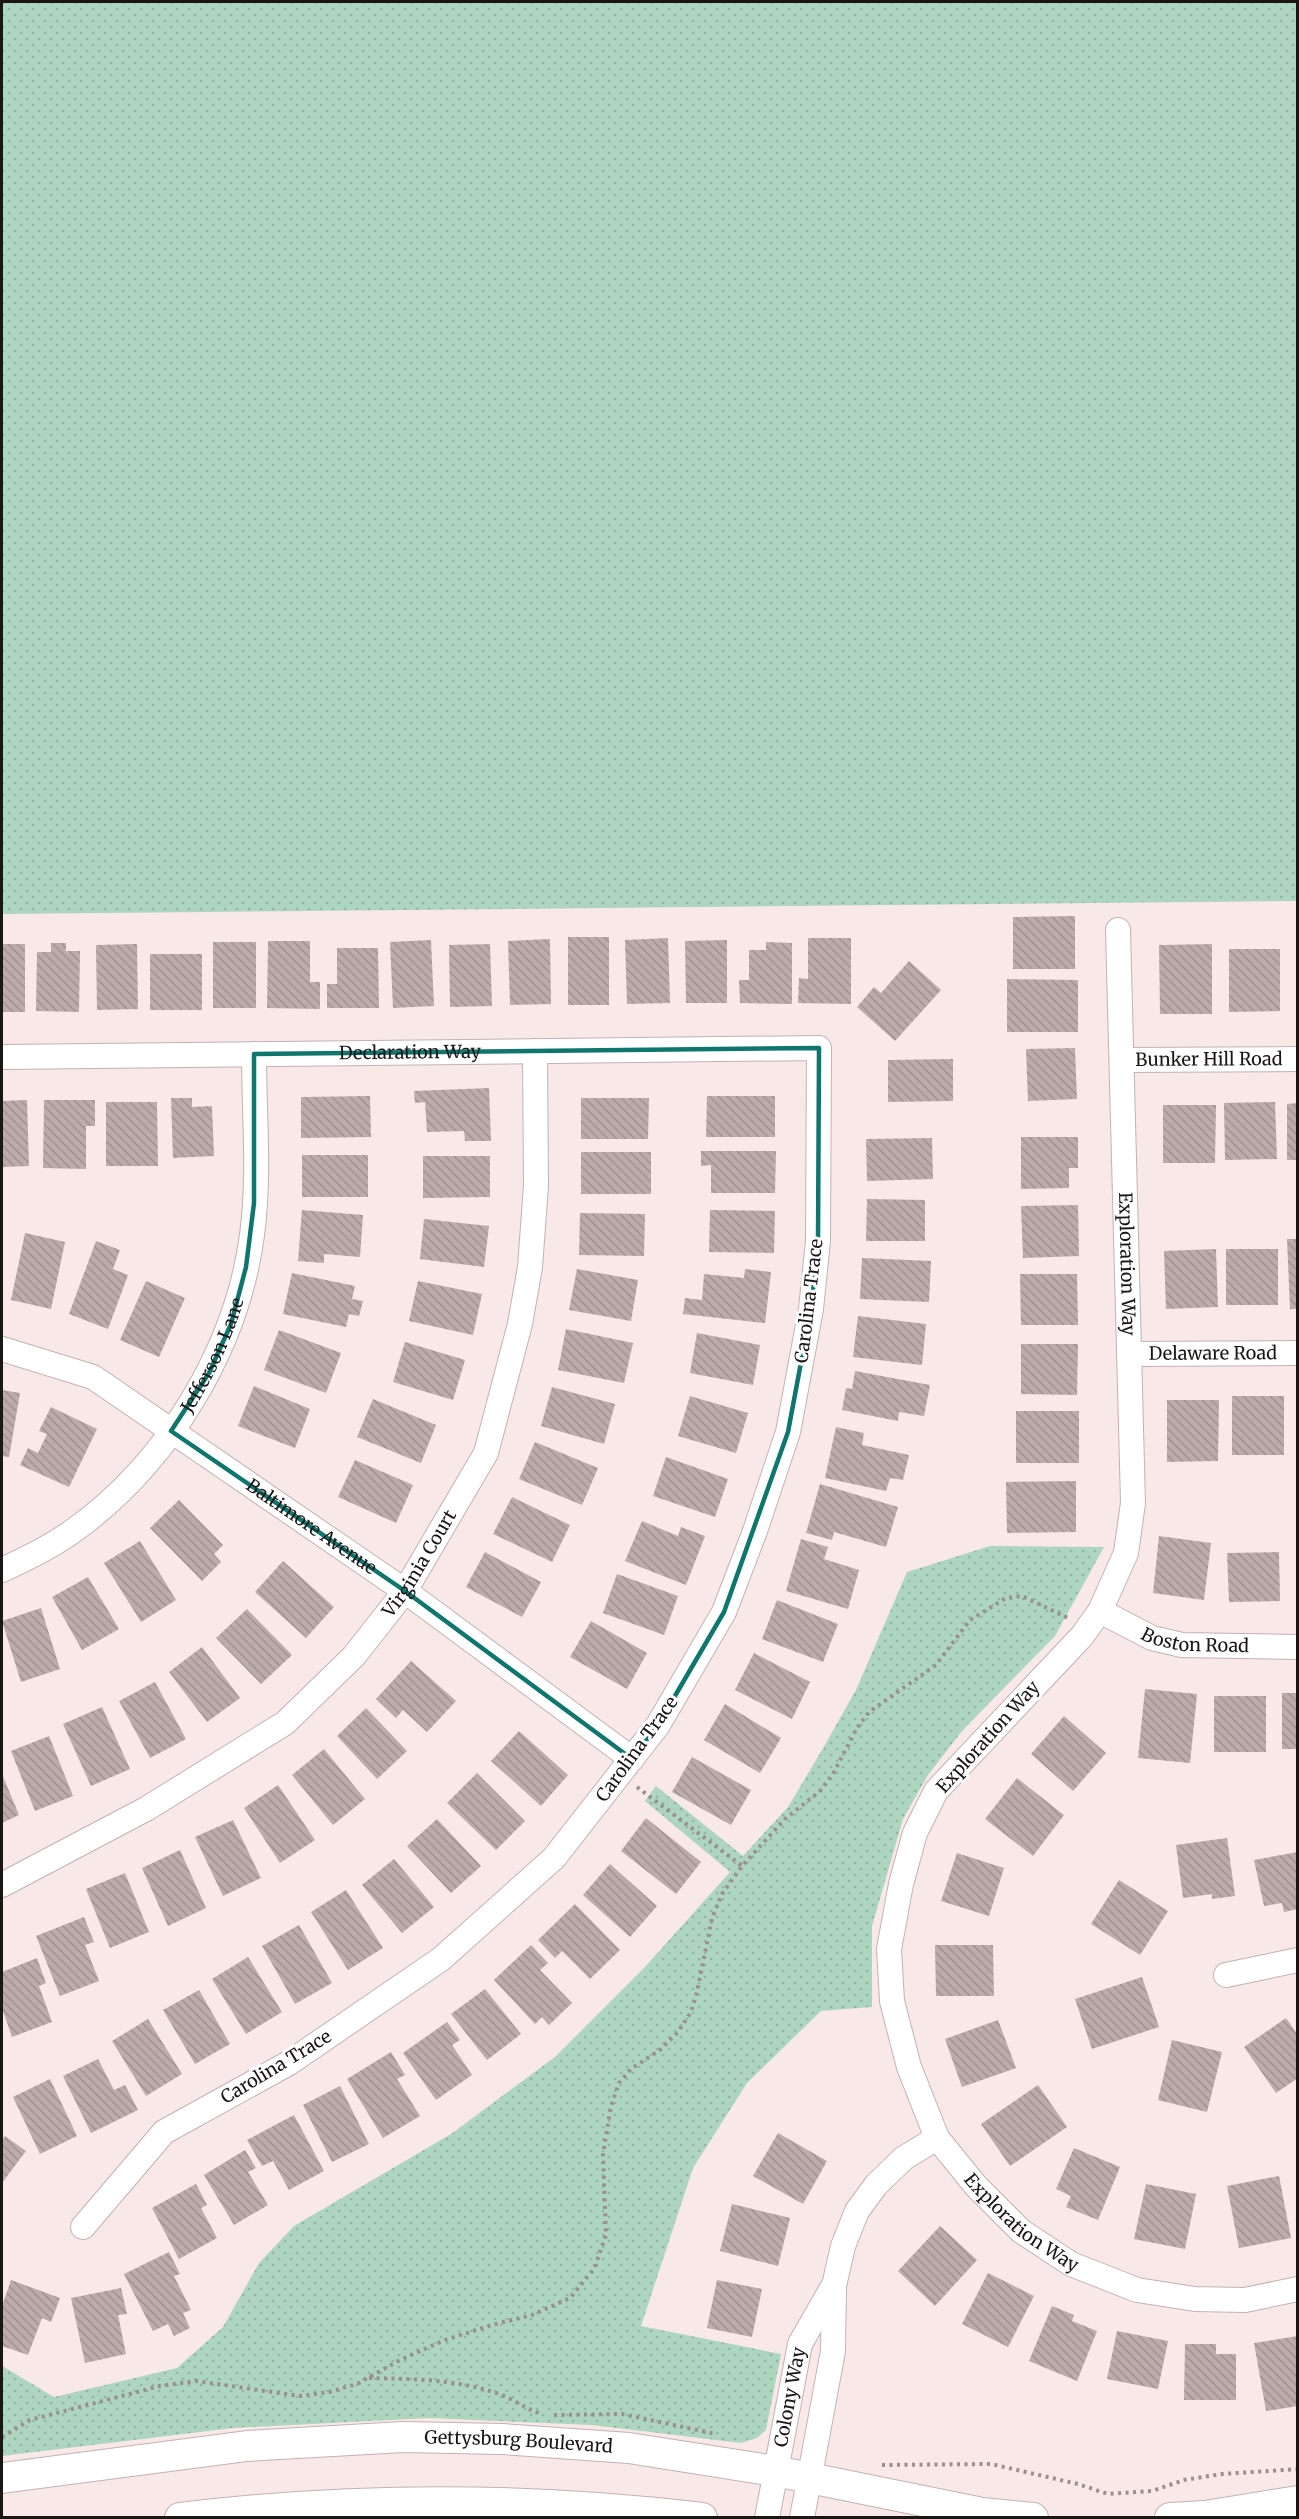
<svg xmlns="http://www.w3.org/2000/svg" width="1299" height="2519" viewBox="0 0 1299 2519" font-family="Merriweather,serif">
  <defs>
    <pattern id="grass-dots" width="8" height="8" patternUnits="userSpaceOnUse" patternTransform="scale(1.5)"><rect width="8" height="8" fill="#add5c0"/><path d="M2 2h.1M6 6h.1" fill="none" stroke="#94b6a4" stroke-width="1.8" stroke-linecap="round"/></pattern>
    <pattern id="building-back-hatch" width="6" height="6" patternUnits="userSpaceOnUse" patternTransform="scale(1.5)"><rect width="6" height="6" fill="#bbabab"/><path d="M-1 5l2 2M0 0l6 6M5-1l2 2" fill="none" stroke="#a09292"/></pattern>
  </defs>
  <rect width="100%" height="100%" fill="#f9e8e8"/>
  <path fill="url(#grass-dots)" d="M2,2H1297V901L2,914Z
    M990,1546L1104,1547L1055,1636L962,1731L928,1775L903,1819L872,1926V2007L821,2011L747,2083L693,2168L641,2326L781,2354L766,2430L757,2438L741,2443L592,2425L429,2418L233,2428L2,2456V2366L54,2397L177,2368L223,2327L259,2263L294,2226L451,2134L555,2057L645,1967L730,1872L645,1801L656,1786L743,1856L788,1807L822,1750L856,1690L907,1572Z"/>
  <path fill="url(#building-back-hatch)" d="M1075,916V969H1013V917Z
    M568,937H609V1005H568Z
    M668,938L670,1003L627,1004L625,940Z
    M808,938H851V1004L798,1003L799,978L808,979Z
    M550,939L551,1004L510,1005L508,941Z
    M431,940L434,1006L393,1008L390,942Z
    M727,940V1003H686L685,941Z
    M268,941H310V982H320V1009L267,1008Z
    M213,942H256V1008H213Z
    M766,942L792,943V1004L740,1003L739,980H749V950H766Z
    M51,943H66V951H80L79,1012L36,1011L37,952H51Z
    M2,944H25V1012H2Z
    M137,944L138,1009L97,1010L96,945Z
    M490,944L492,1006L450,1007L449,945Z
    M1212,944V1014H1160L1159,945Z
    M337,948H378L379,1008H327V984H337Z
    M1229,949H1280V1011L1229,1012Z
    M150,954H202V1010H150Z
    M909,961L941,990L895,1041L857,1007L874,987L881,993Z
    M1007,979L1078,980V1032H1007Z
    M1075,1048L1077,1099L1028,1101L1026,1049Z
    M953,1059V1101L888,1102V1060Z
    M489,1088L491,1141H465L464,1131L427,1132L425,1102L415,1103L414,1091Z
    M370,1096L371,1137L301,1138V1097Z
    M707,1096H775V1137H706Z
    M171,1098H192V1107L212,1106L214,1156L173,1158Z
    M581,1098H649L648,1139H581Z
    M27,1100L29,1166L2,1167V1101Z
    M44,1100H95V1126H86V1169L43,1168Z
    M106,1102H157L158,1166H106Z
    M1275,1102L1277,1159L1225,1160L1224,1103Z
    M1298,1103V1160H1287V1104Z
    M1163,1105H1216L1215,1163H1163Z
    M1021,1137H1078V1168H1069V1188L1021,1189Z
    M932,1138L933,1179L867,1181L866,1139Z
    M701,1151H776L775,1193H711V1165L701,1166Z
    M581,1152H651V1194H581Z
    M302,1155H368V1197H302Z
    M423,1156H490V1197L423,1198Z
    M867,1199L925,1200V1241H866Z
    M1078,1205L1079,1256L1023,1258L1021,1206Z
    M302,1210L363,1215L360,1257L324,1254V1263L298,1261Z
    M710,1210L775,1211L774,1253L709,1252Z
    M580,1213L645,1214L644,1256L579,1255Z
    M424,1219L489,1226L484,1267L420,1259Z
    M25,1233L65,1242L51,1309L11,1300Z
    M1287,1239H1298V1309H1290Z
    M96,1241L120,1250L113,1269L128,1275L108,1329L69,1314Z
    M1216,1249L1218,1307L1166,1309L1164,1251Z
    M1226,1249H1278V1305H1226Z
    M862,1258L931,1261L929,1302L860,1299Z
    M577,1269L638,1280L631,1321L569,1310Z
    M745,1269L771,1272L765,1323L683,1314L685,1298L702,1300L704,1274L744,1278Z
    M292,1273L355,1286L352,1299L363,1301L359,1316L349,1314L346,1327L283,1314Z
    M1020,1274H1077L1078,1325H1021Z
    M146,1281L185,1298L159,1357L120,1340Z
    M418,1281L482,1294L473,1335L409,1321Z
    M858,1316L926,1324L922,1365L853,1357Z
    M566,1329L633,1343L624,1383L558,1370Z
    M279,1330L341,1353L326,1393L264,1370Z
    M697,1333L760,1345L753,1385L690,1373Z
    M405,1342L465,1360L453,1400L393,1382Z
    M1021,1344H1078L1077,1395L1021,1394Z
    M855,1371L930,1385L924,1416L899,1412L898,1421L842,1410L846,1388L852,1389Z
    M254,1386L310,1409L295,1448L238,1426Z
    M552,1387L615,1404L604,1444L541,1426Z
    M2,1390L20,1393L9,1457L2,1456Z
    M690,1396L748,1413L736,1453L678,1436Z
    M1232,1396H1284V1455H1232Z
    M373,1399L436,1425L421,1463L357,1437Z
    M1167,1400H1219L1218,1461L1167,1462Z
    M51,1407L97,1429L69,1487L20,1465L28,1448L38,1453L47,1434L39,1431Z
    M1016,1411H1079V1463H1016Z
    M836,1427L864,1433L862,1445L909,1455L903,1480L890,1478L886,1491L825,1478Z
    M535,1442L598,1468L582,1505L519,1479Z
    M666,1457L728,1479L715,1517L653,1496Z
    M355,1460L413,1485L396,1523L338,1497Z
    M1076,1481V1532L1007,1533L1006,1482Z
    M820,1484L898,1507L886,1547L834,1532L832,1540L806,1533Z
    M512,1497L570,1525L552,1562L493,1534Z
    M179,1500L223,1545L214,1554L221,1562L202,1581L150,1528Z
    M642,1521L678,1536L681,1527L705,1536L686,1585L625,1561Z
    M1159,1536L1211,1543L1204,1600L1153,1593Z
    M801,1539L828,1547L824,1559L859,1570L848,1609L786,1591Z
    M140,1541L176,1600L141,1622L104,1563Z
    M485,1552L541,1582L522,1617L466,1587Z
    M1279,1552L1280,1601L1229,1602L1227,1553Z
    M283,1561L334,1607L306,1638L255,1592Z
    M617,1574L678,1596L664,1635L603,1613Z
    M88,1577L119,1629L82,1650L52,1597Z
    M777,1600L838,1624L823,1662L762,1639Z
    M41,1608L60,1669L21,1682L2,1621Z
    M247,1609L292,1655L261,1684L216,1638Z
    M591,1621L647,1653L627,1689L570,1657Z
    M202,1647L240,1698L207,1722L169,1672Z
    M754,1653L810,1682L792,1719L735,1690Z
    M411,1661L456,1701L427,1732L403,1710L396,1718L376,1699Z
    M155,1682L186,1739L150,1758L119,1701Z
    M1145,1689L1197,1694L1190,1763L1138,1758Z
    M1282,1693H1298V1749H1282Z
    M1214,1696H1266V1752H1214Z
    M725,1704L781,1738L760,1773L704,1740Z
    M102,1707L130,1769L91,1786L63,1724Z
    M366,1708L407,1751L377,1779L337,1736Z
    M1064,1716L1106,1753L1073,1791L1031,1754Z
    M519,1731L568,1775L541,1806L491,1761Z
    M49,1736L73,1796L35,1811L11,1751Z
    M324,1749L365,1799L333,1825L292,1775Z
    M692,1757L751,1790L731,1825L672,1792Z
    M477,1773L525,1821L496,1850L447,1803Z
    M2,1774L19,1815L2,1823Z
    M1017,1778L1064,1815L1033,1856L985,1819Z
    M278,1785L315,1840L280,1863L244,1808Z
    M646,1818L701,1862L676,1894L621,1851Z
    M437,1819L481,1866L451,1893L407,1846Z
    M233,1820L261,1878L223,1896L195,1837Z
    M1227,1838L1235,1896L1212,1899V1894L1183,1898L1176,1845Z
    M180,1850L206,1908L168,1926L142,1868Z
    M1298,1852V1909L1284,1912L1282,1903L1264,1906L1254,1860Z
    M957,1853L1004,1868L989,1916L941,1901Z
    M394,1859L434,1907L402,1933L362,1885Z
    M610,1864L657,1906L630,1937L583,1895Z
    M125,1873L149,1932L110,1948L86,1889Z
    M1119,1880L1168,1911L1140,1955L1091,1924Z
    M346,1890L383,1948L348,1970L311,1912Z
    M575,1904L620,1950L590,1979L562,1951L555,1958L538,1940Z
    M84,1917L94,1942L85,1945L99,1981L60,1996L36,1936Z
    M299,1925L332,1983L295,2004L262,1946Z
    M531,1945L548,1963L540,1970L572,2003L549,2025L542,2017L535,2024L494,1980Z
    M935,1945H993L994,1996H936Z
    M248,1957L282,2012L246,2034L212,1979Z
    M37,1958L46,1983L39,1986L52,2022L12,2037L2,2008V1972Z
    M1142,1977L1159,2027L1092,2049L1075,1999Z
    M485,1989L521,2034L487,2060L451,2014Z
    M199,1990L230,2044L195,2064L163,2010Z
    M1286,2018L1298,2035V2078L1276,2093L1244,2047Z
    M148,2019L182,2074L146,2096L112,2041Z
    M998,2020L1016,2068L962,2087L945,2039Z
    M447,2022L460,2040L452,2045L472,2075L436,2100L403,2053Z
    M1172,2040L1222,2052L1207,2112L1158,2100Z
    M391,2052L405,2075L397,2079L420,2116L383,2138L347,2079Z
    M98,2059L114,2090L125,2085L138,2110L91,2133L63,2076Z
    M50,2079L77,2136L40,2154L13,2097Z
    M1038,2085L1067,2127L1010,2166L981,2124Z
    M340,2086L369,2144L332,2162L303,2105Z
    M294,2115L324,2171L289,2190L273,2161L262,2166L247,2140Z
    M778,2133L827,2161L803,2204L753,2176Z
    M5,2136L26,2151L2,2183V2141Z
    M1074,2148L1120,2167L1098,2220L1066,2207L1071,2196L1056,2189Z
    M245,2150L256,2168L248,2172L268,2205L234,2225L204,2175Z
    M1279,2176L1291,2238L1239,2248L1227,2186Z
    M196,2184L207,2205L201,2208L217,2238L179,2259L152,2208Z
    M1146,2184L1196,2194L1185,2249L1134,2239Z
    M732,2204L790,2218L778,2266L720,2251Z
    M940,2226L977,2260L935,2306L898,2271Z
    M169,2252L180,2274L174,2276L191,2310L183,2313L190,2328L174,2336L168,2324L153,2331L124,2274Z
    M988,2273L1034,2296L1008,2347L962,2324Z
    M11,2280L60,2298L51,2322L42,2318L28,2355L2,2346V2306Z
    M717,2280L762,2289L752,2337L707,2328Z
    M121,2288L127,2314L118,2315L126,2354L85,2363L71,2298Z
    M1052,2306L1074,2315L1072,2321L1097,2331L1077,2381L1029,2361Z
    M1117,2331L1168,2341L1158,2389L1107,2379Z
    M1298,2336V2406L1266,2411L1254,2343Z
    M1185,2344H1216V2354H1236V2400H1184Z"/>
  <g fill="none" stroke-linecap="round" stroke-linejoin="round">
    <defs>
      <g id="minor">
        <path id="s1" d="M1118,930L1133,1503L1126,1553L1100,1611L1082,1636L936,1791L915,1833L901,1884L889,1949L892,2001L909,2067L937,2138L976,2186L1021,2231L1071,2264L1137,2290L1195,2299L1245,2300L1298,2289"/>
        <path id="s2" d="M2,1057L819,1048L818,1241L811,1309L788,1432L755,1531L724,1612L658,1725L554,1858L441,1959L289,2063L164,2132L83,2227"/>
        <path id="s3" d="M1122,1060L1298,1059"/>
        <path id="s4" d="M2,1349L93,1377L405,1591L632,1759"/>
        <path id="s5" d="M1129,1354L1298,1353"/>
        <path id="s6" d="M2,1570C26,1559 51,1547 73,1531C167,1464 237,1349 252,1235C260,1176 254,1113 254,1054"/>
        <path id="s7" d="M1100,1611L1152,1638L1182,1645L1298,1647"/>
        <path id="s8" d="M2,1885L146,1809L285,1723L354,1656L405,1591L486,1453L520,1324L530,1267L536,1186L535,1051"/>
        <path d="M1226,1975L1298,1960"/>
        <path id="s9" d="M767,2518L800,2344L832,2288"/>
        <path d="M802,2518L833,2351L834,2286L843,2246L857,2211L876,2185L904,2158L937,2138"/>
      </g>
      <g id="tertiary">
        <path id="s10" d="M2,2478L247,2446L403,2437L502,2439L629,2448L775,2471L982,2513L1033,2518"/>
        <path d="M180,2518C354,2497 528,2497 702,2518"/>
        <path d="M1170,2518L1205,2516L1298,2501"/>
      </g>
    </defs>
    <use href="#minor" stroke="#c2b2b1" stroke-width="26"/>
    <use href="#tertiary" stroke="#c2b2b1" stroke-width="32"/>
    <path stroke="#9a8e8e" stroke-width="4" stroke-dasharray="3 4.5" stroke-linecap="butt" d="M637,1787L742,1866
      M369,2378C413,2379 456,2379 499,2394C513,2399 526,2409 541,2414
      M554,2415L622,2414L716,2434
      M2,2437L30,2420L160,2386L196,2381L300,2396L329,2392L357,2384L400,2360L445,2340L492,2325L532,2315L570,2298L594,2269L606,2235L603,2154L611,2106L619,2083L631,2069L660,2050L678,2032L691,2012L697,1992L712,1918L722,1894L742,1866L785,1819L820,1791L833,1774L857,1728L869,1712L936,1665L970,1620L1006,1598L1022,1596L1068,1618
      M882,2465L991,2464L1078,2484L1108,2494L1152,2491L1184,2480L1222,2474L1298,2469"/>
    <use href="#minor" stroke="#fff" stroke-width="24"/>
    <use href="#tertiary" stroke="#fff" stroke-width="30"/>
  </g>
  <path fill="none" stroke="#0f766e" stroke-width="4.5" stroke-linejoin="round" d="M819,1048L818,1241L811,1309L788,1432L724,1612L658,1725L632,1759L405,1591L171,1431L209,1373L231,1324L246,1267L254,1203V1054Z"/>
  <g text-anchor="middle" stroke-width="6" stroke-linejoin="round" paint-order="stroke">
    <g font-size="18" fill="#1b1616" stroke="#fff">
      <text dy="6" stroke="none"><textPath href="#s2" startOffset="408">Declaration Way</textPath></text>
      <text dy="6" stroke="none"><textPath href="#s3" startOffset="87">Bunker Hill Road</textPath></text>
      <text dy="6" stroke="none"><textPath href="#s1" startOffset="334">Exploration Way</textPath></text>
      <text transform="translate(809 1301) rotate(-83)" y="6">Carolina Trace</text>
      <text dy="6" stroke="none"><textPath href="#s5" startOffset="84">Delaware Road</textPath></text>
      <text dy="6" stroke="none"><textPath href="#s6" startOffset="309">Jefferson Lane</textPath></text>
      <text dy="6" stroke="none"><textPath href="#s4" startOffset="360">Baltimore Avenue</textPath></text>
      <text dy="6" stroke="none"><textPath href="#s8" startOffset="536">Virginia Court</textPath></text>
      <text dy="6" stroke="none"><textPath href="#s7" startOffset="102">Boston Road</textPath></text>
      <text transform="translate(988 1737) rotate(-48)" y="6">Exploration Way</text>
      <text transform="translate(637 1749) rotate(-54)" y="6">Carolina Trace</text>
      <text transform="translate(276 2067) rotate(-31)" y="6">Carolina Trace</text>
      <text dy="6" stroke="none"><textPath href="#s1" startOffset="1414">Exploration Way</textPath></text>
      <text dy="6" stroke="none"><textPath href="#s9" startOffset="123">Colony Way</textPath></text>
      <text dy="6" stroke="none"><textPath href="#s10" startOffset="519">Gettysburg Boulevard</textPath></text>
    </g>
  </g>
  <rect width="1299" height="2519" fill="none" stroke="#1b1616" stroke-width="6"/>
</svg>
